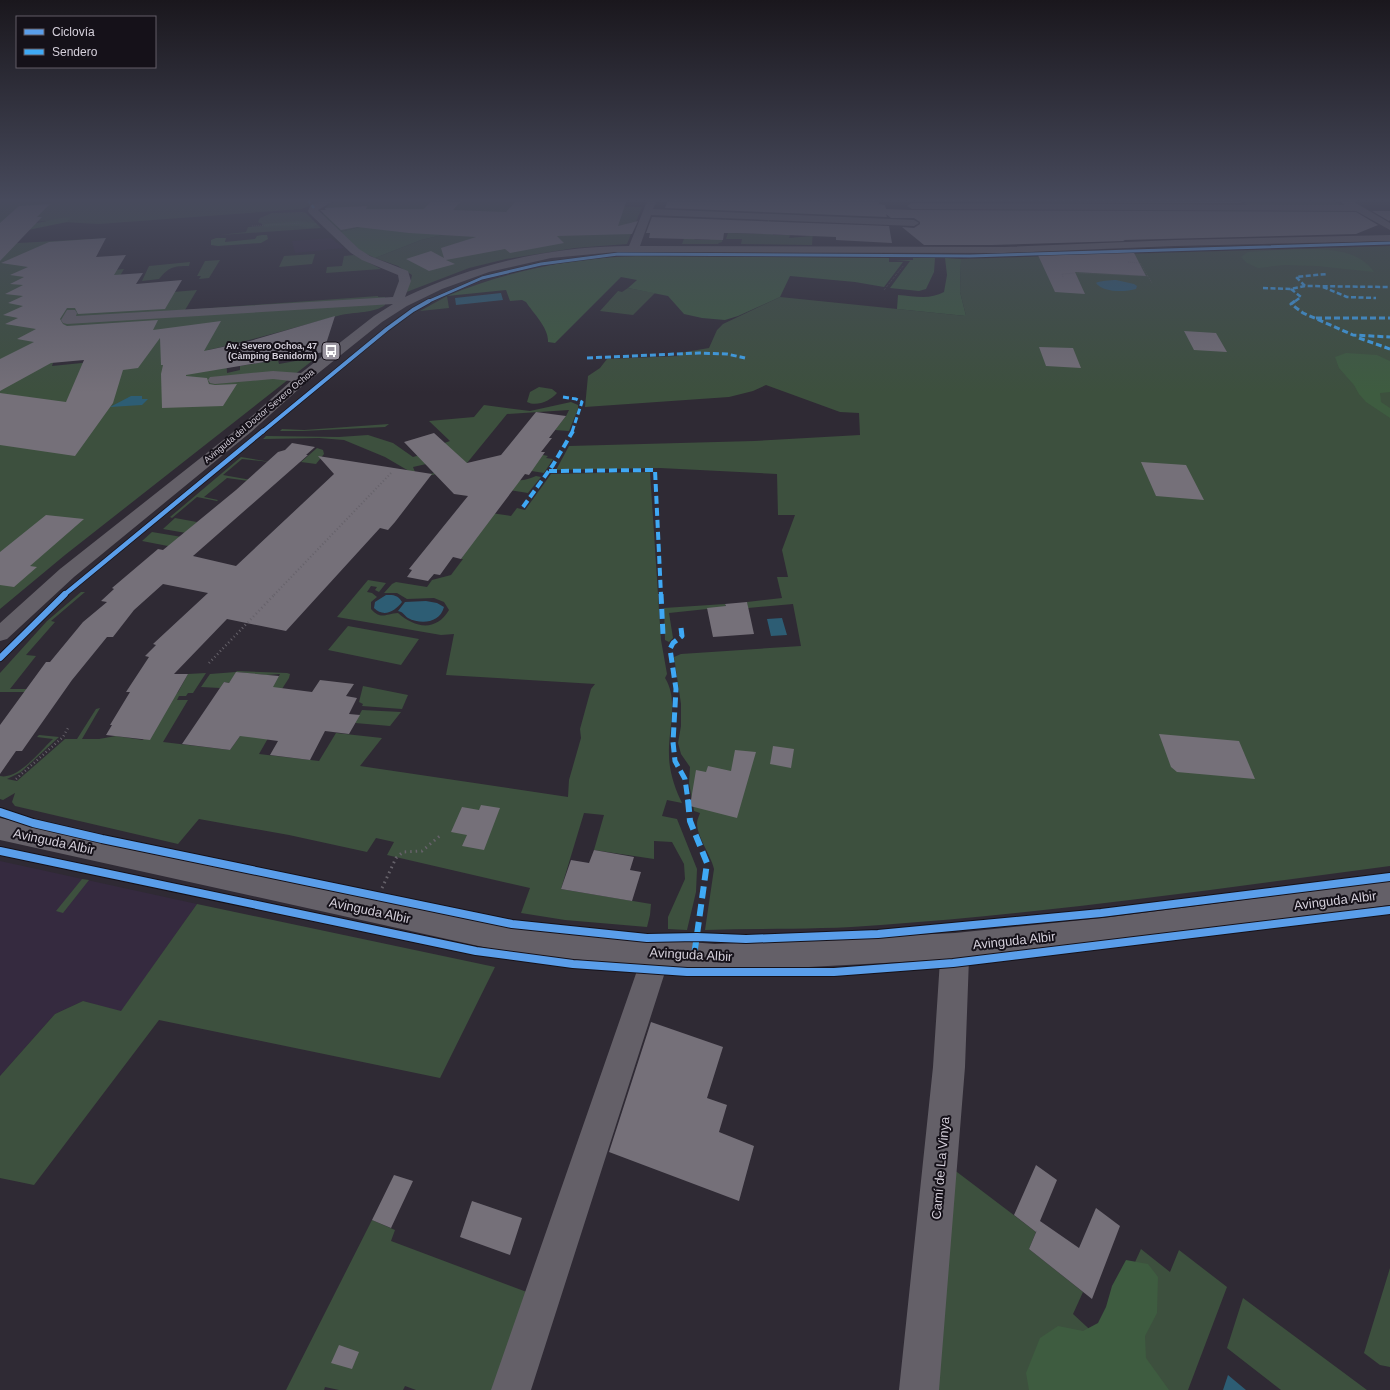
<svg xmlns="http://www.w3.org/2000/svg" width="1390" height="1390" viewBox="0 0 1390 1390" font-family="Arial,sans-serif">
  <rect width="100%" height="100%" fill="#2f2a34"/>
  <path fill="#352a3f" d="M331,238L344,248L295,253L292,241Z
    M0,861L197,904L121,1012L83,1001L55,1014L0,1076Z"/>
  <path fill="#3d503e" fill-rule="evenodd" d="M0,199H326L302,209L99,224L45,221L0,224Z
    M339,199H546L541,200L577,206L642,207L627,244L575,248L506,259L469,268L404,293L411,280L412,275L398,266L375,258L421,240L468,229L360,227L340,232L323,214C324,206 332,203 339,199Z
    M1240,199H1289L1306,201H1314L1316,199H1330L1340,205H1248Z
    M302,212L306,213L321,228L220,235L246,232L248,227L262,226V224L258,222L260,218L272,213Z
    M726,217L722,242L719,243L718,244H682L685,236L696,240H710L712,230L723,225Z
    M756,219H769V221L773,228V235H790L789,238L811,236L813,229L812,245L741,244L742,239H726L728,233L765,234L768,220Z
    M90,239L86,244L85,273L124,269L112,289L137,295L197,290L185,310L378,296V297H385V305C375,313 354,312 341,315C296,327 254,340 208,350L226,351L227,373L240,370V366L278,360L279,364L317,357L65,555L0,609V244ZM60,341L92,362L52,366Z
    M1390,246V866C1221,888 1052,913 881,925C823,930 763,928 705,930L714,869C711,855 697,837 697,823C697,820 699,816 700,813L694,811L689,783L690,767L681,754L678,743L681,726V704L674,657L681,654L801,646L793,604L748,608L747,602L782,598L777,577H788L782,550L795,515H778L777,474L660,468L556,470L569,446L754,441L860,435L859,413L840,412L766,385L753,391L729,397L585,407L588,376L600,368L607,359L679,356V353L709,348L717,330L723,324L780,297L966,316L960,292L961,259Z
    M315,254L312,264L279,267L284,256Z
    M354,255L381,269L326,273L327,267L342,266L344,256Z
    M220,260L209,278L199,279L201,276H197L205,261Z
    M190,262L189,266C173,266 169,267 159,279L142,281L149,266Z
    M628,288L655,293L633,315L600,311L618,291L622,292Z
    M447,296L449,308L420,311Z
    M539,387L552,389L557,393C550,401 537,407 527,402L530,392Z
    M571,402L578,405V409L569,431L555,430L566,416L569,410L507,414L467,463L447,467L444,460L413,467L415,472L425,475L464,467L424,477L414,474L385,457L344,440L319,438L263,439L266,436L339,437L368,435L393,443L413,457L420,455L436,446L450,441L429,421L474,417L484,405L530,411Z
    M389,424L385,427L303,431H280L282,429L304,430Z
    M317,448L323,450L324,454L316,464L301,462Z
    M538,454L548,456L546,458L553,459L544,473L519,469Z
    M241,457L271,462L242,459L223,475L251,480L249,481L227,478L204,497L218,500L217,501L197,497L172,518L170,517Z
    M650,472L661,640L667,674L665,678C679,700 668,730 669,755C669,771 675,789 682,803L667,800L662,816L677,819L697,869L696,892L687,930L668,929V917L685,879L684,864L672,842L654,841V859L594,850L604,815L584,813L561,889L651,904L650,915L647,927L565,920L521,913L530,888L387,855L394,842L376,838L367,852L289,835L199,819L178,844L15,806L12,802L15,793L3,800L0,799V776C18,780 40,751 53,739L37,737L39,735L59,737L21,772L7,779L17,781L65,739H77L96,709L100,708L82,739H99L116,736L143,740L163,708L178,692L188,674L206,673L193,693H188L186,696H179L177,700H188L163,742L230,750L252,719L275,726L259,754L319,761L336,733L382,738L360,766L568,797L569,780L581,738L580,729L591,689L595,684L446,675L454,634L441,635L337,617L368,580L386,583L379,592L375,590L377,587L371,586L367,592L372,593L377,597L371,602V609C381,620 385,614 398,613C415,628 436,632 449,610L444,602L434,598L407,599L397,593H384L392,584L396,582L427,587L432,580L451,575L463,559H461L491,513L511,516L517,508L525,510L551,474Z
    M536,476L541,477L528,493L509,490L518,480C525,481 530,478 536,476Z
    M175,518L197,522L186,533L163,529Z
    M152,532L182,537L173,547L142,541Z
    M81,592H85L51,621L55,622L26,655L36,656L10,689H29L27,692H0V673L47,621Z
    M725,604L726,607L669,613L673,638L669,642L665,640L664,608Z
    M348,626L419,639L401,665L328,650Z
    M237,671L287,673L290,674L289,678L273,703L263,702L280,674L266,675L237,672L229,683L224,682L220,688L201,687L210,674L236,672Z
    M363,686L408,695L402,709L362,706L363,704L359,702Z
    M362,710L401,712L390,726L355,723Z
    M82,879L89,880L63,913L56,911Z
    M197,904L495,967L440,1078L159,1020L34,1185L0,1178V1076L55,1014L83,1001L121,1011Z
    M953,1169L1036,1232L1029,1249L1083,1292L1073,1314L1100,1339L1141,1249L1170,1272L1179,1250L1227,1287L1188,1390H930Z
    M372,1220L395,1230L391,1241L532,1294L499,1390H416L405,1386L403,1390H339L325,1387L324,1390H286Z
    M1390,1268V1367L1380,1365L1364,1353Z
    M1243,1298L1367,1390H1281L1227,1348Z"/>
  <path fill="#3e5c40" d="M71,217L67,222L18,232L29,224L42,222L60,218Z
    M298,221L316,223L317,225L310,228L298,226L264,227L265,224Z
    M360,227L468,229L421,240L375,258L358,250L340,232Z
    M262,235H267L268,239L261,243L218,246L211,245V240L216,238H226L225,242L255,239L257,236Z
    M1278,250C1309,250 1354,243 1374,272L1317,266L1284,265L1258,268L1247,263L1241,257L1248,252Z
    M636,256L889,258V262H903L884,287L855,282L790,276L780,297L738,316L725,320L702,318L684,314L668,296L628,288L637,280L621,277L555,343L548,342C549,328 533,313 526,302L522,300L510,301L506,290L447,296C507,271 571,258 636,256Z
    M913,258H935L934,272L926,289L919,291L890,288L910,261L895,260H913Z
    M945,258L961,259L960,292L966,316L897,309L898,295C914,296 930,300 944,292L947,275Z
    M1346,353L1377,355L1390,361V392L1380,393L1381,402L1390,408V418L1366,402L1359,394L1354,385L1339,368L1335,357Z
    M1126,1260L1148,1264L1158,1277L1157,1313L1145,1336L1146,1358L1169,1390H1029L1026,1373L1040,1338L1058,1326L1083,1331L1098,1323L1106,1307L1112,1286Z"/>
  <path fill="#2d5d74" d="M1116,280L1134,284L1137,286L1136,289C1126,292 1103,293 1096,283C1098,281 1112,280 1116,280Z
    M501,293L503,300L456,305L455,298Z
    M131,396H142V399H148L142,405L110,407Z
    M386,595C394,595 398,595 402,602C395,611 384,618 374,608L375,602Z
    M426,601L437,603L444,607C440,623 421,625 408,618C404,615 403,612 398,611L405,602Z
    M782,618L787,635L771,636L767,619Z
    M1228,1375L1246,1390H1223Z"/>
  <path fill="#757079" d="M433,199H463L453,210L506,212L518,199H618L617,202H626L618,226L638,221L632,234L557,236L564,243L510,253L505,249L446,260L455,264L429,271L406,259L431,251L444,258L441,248L476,237L409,233L357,227L341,230L320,210H326L325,208L367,206L366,209H424Z
    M673,199H765L820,202V199H879V204L885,205L886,209L912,210L1356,212L1378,225L1356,234L1123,240L1125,241L991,245H924L902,227L914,228L920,224V222L914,218H891L886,214L887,217L665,208L667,202H671Z
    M929,199H1236L1242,203L931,202Z
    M50,204L37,217H42L0,261V223L19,206Z
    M1372,211H1390V220L1389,221Z
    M652,217L889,226L892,243L836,240V237L736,233H724L723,240L649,238L650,233H646Z
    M106,238L96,257L126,255L114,275L143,273L136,284L182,280L165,309L78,314L75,308H67L60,319L63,324L67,326L158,320L153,330L221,321L204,351L250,341L335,316L325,347H323L324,352L186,375V376L207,378L209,384L215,385L237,384L223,406L162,408L161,374L163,365H161L160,338L138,368L123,370L113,403L75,456L0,445V393L66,402L84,360L51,363L0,391V359L34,342L17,339L36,329L5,324L18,318L3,315L23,306L8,303L23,296L5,294L23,285L10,284L24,277L10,275L28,267L1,263L49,242Z
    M1132,249L1146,276L1075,272L1085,294L1055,292L1037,253Z
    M1184,331L1216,333L1227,352L1194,350Z
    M1039,347L1073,348L1081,368L1046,366Z
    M536,412L566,416L549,438H552L541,452H545L529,475L525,474L461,559L453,557L440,575L434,574L428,581L407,577L412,570L409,569L468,496L454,494L404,442L434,433L467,463L501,455Z
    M292,443L315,447L306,455H308L193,556L236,566L334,474L318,456L432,474L395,522L388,530L380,528L286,631L227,619L174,674H188L150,740L106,735L112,725H110L130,692H126L149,657L145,656L156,645L153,644L208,593L163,584L134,610L113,637H107L72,680L22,751H16L0,774V725L46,662H50L83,622L107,602L101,601L114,589L112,588L158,549L163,550L236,490L278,452L285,450Z
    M1141,462L1186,465L1204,500L1156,496Z
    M46,515L84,519L30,566L37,567L14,587L0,585V552Z
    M747,602L754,634L713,637L707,608L726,606L725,604Z
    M236,672L279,676L273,687L312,692L320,680L354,684L346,696L357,698L349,714L360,715L349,734L325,731L310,760L270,755L278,741L240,736L230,750L182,744L224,682L229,683Z
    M1159,734L1239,741L1255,779L1177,772L1171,767Z
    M773,746L794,749L791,768L770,764Z
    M735,750L756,752L737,818L690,806L696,770L706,772L708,766L731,771Z
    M481,805L500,808L484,850L462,846L467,835L451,832L462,807L479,810Z
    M594,850L634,857L630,870L641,872L632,901L561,889L571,860L589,863Z
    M651,1022L723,1047L707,1098L727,1105L719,1132L754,1146L739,1201L609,1152Z
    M1036,1165L1057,1180L1040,1221L1079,1248L1096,1208L1120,1226L1092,1299L1029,1249L1037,1230L1036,1232L1014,1215Z
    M394,1175L413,1181L391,1228L372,1220Z
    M472,1201L522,1218L510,1255L460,1237Z
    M339,1345L359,1352L352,1369L331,1363Z"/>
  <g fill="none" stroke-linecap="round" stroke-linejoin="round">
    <path stroke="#66626a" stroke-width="1" stroke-dasharray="0.5 1.5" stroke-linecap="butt" d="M620,200L633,199
      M252,226L303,223
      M1128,262L1140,263L1152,283
      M1063,277L1062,274L1077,273L1148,276
      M884,290L904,265"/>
    <path stroke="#66626a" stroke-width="2" stroke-dasharray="1 2.5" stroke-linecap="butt" d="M274,595L392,472"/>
    <path stroke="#66626a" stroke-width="2.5" stroke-dasharray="1 3" stroke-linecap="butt" d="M209,663L275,594
      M16,779L63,737L68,728"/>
    <path stroke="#66626a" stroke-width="3" stroke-dasharray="1.5 4" stroke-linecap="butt" d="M382,888L396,858L403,852L422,851L442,834"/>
    <path fill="#646068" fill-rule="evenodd" d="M325,199H337L318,210L359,249L370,256L408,271L411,281L405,297C474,264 552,246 629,246L648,199L657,200L653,209L914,220L919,223L914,226L651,215L640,246L1004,247L1175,240L1390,235V241L1175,246L1004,253L616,252L551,258L489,272L442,289L407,306L382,322L301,387L251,432L74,577L7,639L0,641V623L60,569L241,426L291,381L273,379L215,384L210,383L208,380L210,377L273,371L301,373L374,316L393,304L67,324L63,323L61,320L67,310H75L77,313L76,316L393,297L399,281L398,275L362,260L351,253L309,213L308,211L310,206Z
      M1340,199H1349L1390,223V230L1356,211L912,209L907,206L912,203L1345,205L1341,202Z
      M0,818L514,928L715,944L955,933L1103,918L1390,881V905L1103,944L969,958L965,1067L939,1390H899L933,1067L940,960L715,972L666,967V969L531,1390H491L639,965L514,954L0,840Z"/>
    <path stroke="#3fa9f5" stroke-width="2.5" stroke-dasharray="5 2.5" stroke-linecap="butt" d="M307,199L314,208
      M1305,286L1296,277L1327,274
      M1323,287L1347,297L1376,298
      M1263,288L1291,289L1305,286L1389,287
      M1291,289L1301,297L1294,302"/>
    <path stroke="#3fa9f5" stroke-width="3" stroke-dasharray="6 3" stroke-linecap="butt" d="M1295,301L1291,304L1303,313L1353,335L1390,337
      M1316,318H1390
      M1359,338L1390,349
      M587,358L699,353L727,354L745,358
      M563,397L576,399L582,402L572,432"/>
    <path stroke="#3fa9f5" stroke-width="4" stroke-dasharray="8 4" stroke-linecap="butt" d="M549,471L655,470L661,595
      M523,507L553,465L573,431"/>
    <path stroke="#3fa9f5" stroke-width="5" stroke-dasharray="10 5" stroke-linecap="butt" d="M661,594L663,635
      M681,628L682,636L673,643L670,649L676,689L673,742L675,761L685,779L688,801"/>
    <path stroke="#3fa9f5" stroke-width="6" stroke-dasharray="12 6" stroke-linecap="butt" d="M688,800L690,821L707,863L694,956"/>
    <defs>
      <path id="cycleway-far4" d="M427,302L482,278L541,264L618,254L970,256L1390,243"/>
      <path id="cycleway-far3" d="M262,432L387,329L413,310L429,301"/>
      <path id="cycleway-far2" d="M64,595L263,431"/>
      <path id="cycleway-far1" d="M0,658L65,594"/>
      <path id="cycleway" d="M0,812L33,823L102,839L512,924L647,938L697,937L746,939L878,934L1101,913L1390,877
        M0,851L476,951L573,964L687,972H834L953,963L1390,910"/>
    </defs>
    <use href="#cycleway-far4" stroke="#151119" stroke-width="4"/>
    <use href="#cycleway-far3" stroke="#151119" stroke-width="5.5"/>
    <use href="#cycleway-far2" stroke="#151119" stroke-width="6"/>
    <use href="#cycleway-far1" stroke="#151119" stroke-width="8"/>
    <use href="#cycleway" stroke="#151119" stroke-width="10"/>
    <use href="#cycleway-far4" stroke="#5a9eea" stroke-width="3"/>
    <use href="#cycleway-far3" stroke="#5a9eea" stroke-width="4"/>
    <use href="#cycleway-far2" stroke="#5a9eea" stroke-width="4.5"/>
    <use href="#cycleway-far1" stroke="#5a9eea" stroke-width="6"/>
    <use href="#cycleway" stroke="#5a9eea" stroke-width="8"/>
  </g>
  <linearGradient id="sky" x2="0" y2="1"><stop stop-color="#1a171d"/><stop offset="0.51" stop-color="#474a5c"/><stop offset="1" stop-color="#474a5c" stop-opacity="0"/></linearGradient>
  <rect width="1390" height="393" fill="url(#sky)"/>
  <defs>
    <symbol id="bus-square" viewBox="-11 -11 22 22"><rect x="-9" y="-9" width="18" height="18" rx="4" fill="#9b96a1" stroke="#151119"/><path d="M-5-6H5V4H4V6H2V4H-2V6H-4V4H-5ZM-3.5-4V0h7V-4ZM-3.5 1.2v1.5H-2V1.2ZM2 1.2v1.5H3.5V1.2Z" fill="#fff"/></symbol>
  </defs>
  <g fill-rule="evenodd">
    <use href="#bus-square" x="320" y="340" width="22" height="22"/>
  </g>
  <g text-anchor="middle" stroke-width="4" stroke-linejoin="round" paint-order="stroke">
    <g font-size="9" font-weight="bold" fill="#d5d0db" stroke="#151119" text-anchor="end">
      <text x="317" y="349">Av. Severo Ochoa, 47<tspan x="317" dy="10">(Càmping Benidorm)</tspan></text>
    </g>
    <g font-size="9" fill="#d5d0db" stroke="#151119">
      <text transform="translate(259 416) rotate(-40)" y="3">Avinguda del Doctor Severo Ochoa</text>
    </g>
    <g font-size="13" fill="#d5d0db" stroke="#151119">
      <text transform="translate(54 841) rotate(12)" y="5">Avinguda Albir</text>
      <text transform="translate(1335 900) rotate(-7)" y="5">Avinguda Albir</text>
      <text transform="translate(370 910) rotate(12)" y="5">Avinguda Albir</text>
      <text transform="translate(1014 940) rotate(-6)" y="5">Avinguda Albir</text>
      <text transform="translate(691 954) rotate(3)" y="5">Avinguda Albir</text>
      <text transform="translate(940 1168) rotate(-85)" y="5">Camí de La Vinya</text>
    </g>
  </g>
  <rect x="16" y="16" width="140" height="52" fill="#151119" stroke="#625d67"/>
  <rect x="24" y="29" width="20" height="6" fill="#5a9eea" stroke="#625d67"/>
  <text x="52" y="36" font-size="12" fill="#d5d0db">Ciclovía</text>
  <rect x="24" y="49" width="20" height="6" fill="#3fa9f5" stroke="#625d67"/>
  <text x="52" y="56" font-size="12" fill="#d5d0db">Sendero</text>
</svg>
